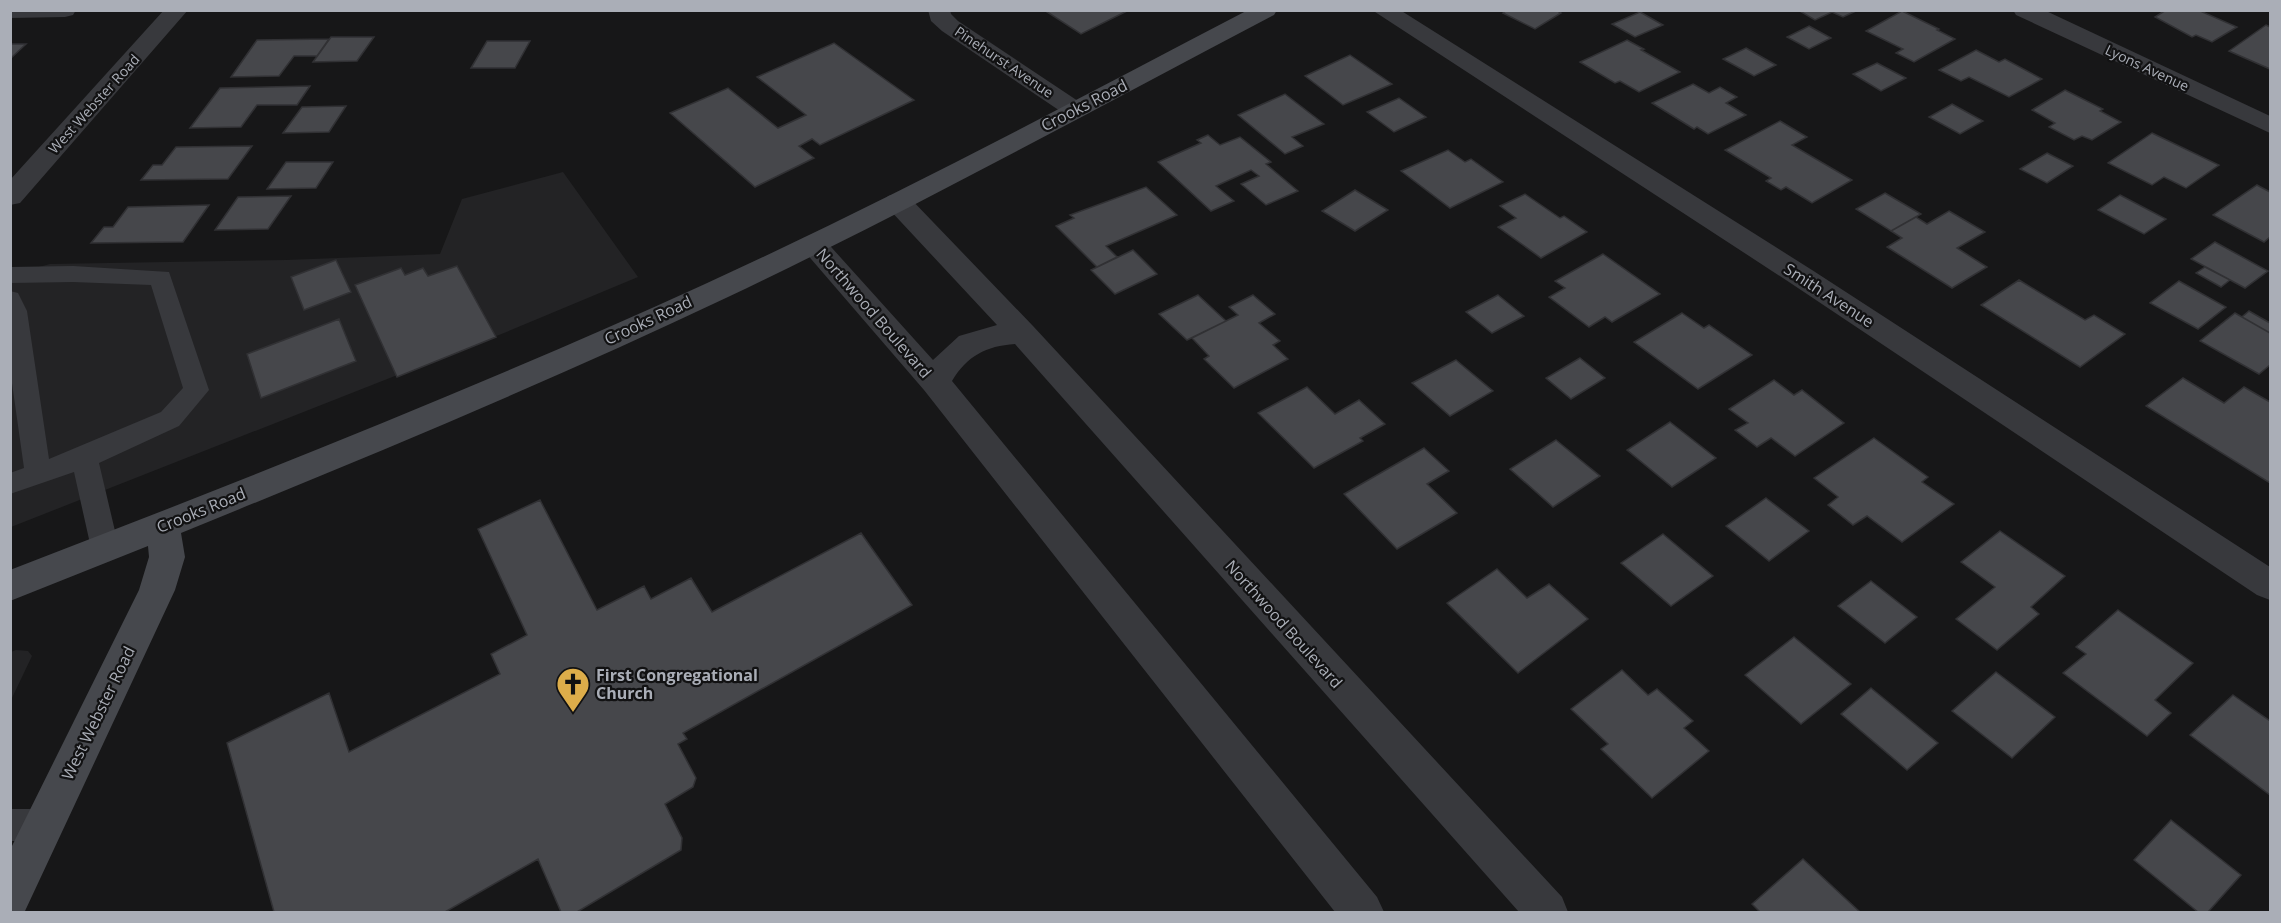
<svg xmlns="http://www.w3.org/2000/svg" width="2281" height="923" viewBox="0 0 2281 923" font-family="'Open Sans',sans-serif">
  <rect width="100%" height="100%" fill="#171718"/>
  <path fill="#232325" d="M563,172L638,277L504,333L11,527V268H35L50,264L286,260L440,254L462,199Z
    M16,650L28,651L32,656L11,700V652Z"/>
  <path fill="#46474b" stroke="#313134" stroke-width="1.5" d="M1044,10H1126L1127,11L1081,34Z
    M1507,10H1556L1561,13L1535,29L1503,13Z
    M1798,10H1858L1843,17L1832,12L1815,20Z
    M2166,10H2198L2237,27L2212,42L2196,35L2192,37L2155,17Z
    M1902,11L1939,29L1937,30L1955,39L1914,62L1896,53L1903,49L1866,31Z
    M1640,12L1663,25L1635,37L1612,24Z
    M2266,25L2270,27V69L2229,51Z
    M1809,26L1831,38L1809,49L1787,37Z
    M331,37H374L357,61L313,62Z
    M329,39L317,56H294L279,76L231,77L257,40Z
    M1627,40L1644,49L1641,50L1680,72L1639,92L1620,81L1615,83L1580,62Z
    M487,41H530L515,68H471Z
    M834,43L914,100L820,145L812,139L799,146L814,158L755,187L670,113L728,88L778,128L806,115L757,77Z
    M10,44H26L10,59Z
    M1746,48L1776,65L1754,76L1723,59Z
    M1976,50L1999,62L2005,59L2042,79L2009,97L1969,77L1961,81L1939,70Z
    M1350,55L1392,84L1343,105L1305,76Z
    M1877,63L1906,78L1881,91L1853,74Z
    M1693,84L1709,93L1720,87L1737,97L1726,103L1746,115L1708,134L1697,127L1694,129L1652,103Z
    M310,86L297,105H257L241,127L190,128L220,88Z
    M2065,90L2103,109L2100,111L2121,122L2092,140L2082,136L2074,140L2049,127L2055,123L2032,110Z
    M1285,94L1324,124L1292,137L1303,146L1285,154L1238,115Z
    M1399,98L1426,117L1394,132L1367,112Z
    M1952,104L1983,121L1960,134L1929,117Z
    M346,106L329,132L283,133L302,107Z
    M1780,121L1807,137L1792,145L1852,180L1812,203L1786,187L1781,190L1766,181L1771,178L1725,150Z
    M2152,133L2219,165L2186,188L2164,177L2152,185L2108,163Z
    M1208,135L1220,145L1240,137L1271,162L1266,164L1298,191L1266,205L1241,184L1259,176L1251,170L1216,186L1234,201L1211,211L1158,162L1201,143L1197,140Z
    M252,146L228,179L141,180L153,165H162L176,147Z
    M1448,150L1465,162L1471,159L1503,182L1450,208L1401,171Z
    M2047,153L2073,166L2047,183L2020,169Z
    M286,162H333L316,188L267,189Z
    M2257,185L2270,192V237L2264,242L2213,215Z
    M1146,187L1177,215L1106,246L1117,257L1097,267L1056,226L1074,218L1070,215Z
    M1355,190L1388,210L1355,231L1322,211Z
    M1885,193L1921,214L1891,231L1856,209Z
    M1525,194L1560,218L1564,216L1587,232L1541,258L1498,227L1516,218L1500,206Z
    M2120,195L2166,219L2144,234L2098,210Z
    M291,196L268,229L215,230L238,197Z
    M209,205L183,242L91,243L104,227H113L128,207Z
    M1949,211L1985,232L1957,248L1987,267L1952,288L1887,247L1902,238L1891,231L1916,217L1927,224Z
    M2215,242L2268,271L2245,288L2191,259Z
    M1133,250L1157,274L1115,294L1091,270Z
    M1603,254L1660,294L1612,322L1605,317L1589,327L1549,297L1565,288L1555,281Z
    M336,260L351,292L304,310L291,277Z
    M457,266L496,337L397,377L355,285L401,268L405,275L423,268L428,276Z
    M2205,267L2230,280L2221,287L2196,273Z
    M2019,280L2085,320L2094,315L2125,334L2080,367L1981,305Z
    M2179,281L2226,307L2198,329L2150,303Z
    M1198,295L1226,321L1187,340L1159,314Z
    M1253,295L1275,314L1259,323L1280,341L1273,345L1288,359L1234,388L1204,359L1209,356L1192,338L1238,315L1229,307Z
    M1498,295L1524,316L1492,333L1466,312Z
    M2249,311L2270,323V333L2242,317Z
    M1682,313L1704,328L1709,325L1752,355L1698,389L1634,342Z
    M2235,313L2270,333V365L2259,374L2200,341Z
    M339,319L356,361L261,398L247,354Z
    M1580,358L1605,378L1571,399L1546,378Z
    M1456,360L1493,391L1450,416L1412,383Z
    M2183,378L2224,403L2244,387L2270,402V483L2146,406Z
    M1774,380L1794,395L1802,390L1844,423L1795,456L1771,438L1757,447L1735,430L1748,423L1729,409Z
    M1307,387L1335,414L1359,400L1385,424L1360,438L1363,441L1314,468L1258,413Z
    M1670,422L1716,458L1672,487L1627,450Z
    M1874,438L1928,477L1922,482L1954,504L1902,542L1867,516L1853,525L1828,505L1838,497L1814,478Z
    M1556,440L1600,476L1553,507L1510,469Z
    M1424,448L1449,471L1427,484L1457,513L1397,549L1344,494Z
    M1766,498L1809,531L1769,561L1726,526Z
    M540,500L597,610L644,586L651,599L691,578L712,612L861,533L912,605L683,733L687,739L678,744L696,778L693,787L665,804L682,838L681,850L577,912H561L538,859L445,912H274L227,743L329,693L349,752L500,674L491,654L527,635L478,529Z
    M2000,531L2065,576L2031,607L2039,614L1997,650L1956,619L1995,587L1961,562Z
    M1663,534L1713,576L1671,606L1621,563Z
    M1497,569L1527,598L1549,584L1588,619L1518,673L1447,603Z
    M1871,581L1917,617L1885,643L1838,606Z
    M2118,610L2193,663L2155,700L2171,713L2147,736L2063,673L2086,654L2076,647Z
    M1794,637L1851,684L1801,724L1745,675Z
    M1622,670L1648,695L1657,689L1693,721L1684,728L1709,751L1652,798L1601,749L1608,744L1571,709Z
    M1996,672L2055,717L2012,758L1952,711Z
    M1871,688L1938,743L1907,770L1841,714Z
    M2233,695L2270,721V795L2190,735Z
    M2171,820L2241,875L2208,912H2198L2134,860Z
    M1803,859L1860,912H1760L1752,904Z"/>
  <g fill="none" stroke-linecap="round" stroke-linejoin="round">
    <path fill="#38393d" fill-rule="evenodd" d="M73,266L169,272L209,390L179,426L99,463L119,548L115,556L105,560L95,556L91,548L74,472L10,494V473L24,468L10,369V291L18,293L27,311L49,459L161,412L183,388L151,285L73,282L10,283V267Z
      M10,809H44L56,814L61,825L56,836L44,841H10Z"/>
    <path fill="#38393d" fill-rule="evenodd" d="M10,10H76L73,15L65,17L10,18Z
      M164,10H188L20,203L10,205V180Z
      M928,10H950L951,14L958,21L1084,105L1088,110L1084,115L1075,118L1066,115L942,31L931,21Z
      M1372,10H1400L1812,270L2270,567V600L2257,595L1792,284Z
      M2013,10H2044L2270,116V133L2016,15Z
      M898,193L908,196L1033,326L1562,897L1568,912H1519L1015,344C986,346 967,356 952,381L1377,897L1384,912H1335L924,390L799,245L803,238L813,236L823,238L933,360L959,336L997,325L888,208L884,202L888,196Z"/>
    <path fill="#46484d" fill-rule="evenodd" d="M1248,10H1277L1274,15C1093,110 913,209 728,297C549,382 365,458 181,533L185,557L175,590L25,911L10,912V850L139,590L149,557L148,546L10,601V570C244,480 477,388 705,284C889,200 1068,104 1248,10Z"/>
  </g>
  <defs>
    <symbol id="church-pin" viewBox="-11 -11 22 30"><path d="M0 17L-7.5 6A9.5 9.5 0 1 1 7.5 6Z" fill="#ddad4a" stroke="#121213"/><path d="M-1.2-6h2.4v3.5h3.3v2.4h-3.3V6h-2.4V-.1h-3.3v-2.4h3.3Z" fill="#111"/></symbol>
  </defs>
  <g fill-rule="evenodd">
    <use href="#church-pin" x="554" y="665" width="38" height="52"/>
  </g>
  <g text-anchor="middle" stroke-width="4.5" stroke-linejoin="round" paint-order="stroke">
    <g font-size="14" fill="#aaaeb7" stroke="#121213">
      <text transform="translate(1004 62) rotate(34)" y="5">Pinehurst Avenue</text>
      <text transform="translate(2147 68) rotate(25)" y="5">Lyons Avenue</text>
      <text transform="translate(94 104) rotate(-48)" y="5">West Webster Road</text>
    </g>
    <g font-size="16" fill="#aaaeb7" stroke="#121213">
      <text transform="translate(1084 105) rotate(-27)" y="6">Crooks Road</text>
      <text transform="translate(1829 295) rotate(33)" y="6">Smith Avenue</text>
      <text transform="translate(874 313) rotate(49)" y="6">Northwood Boulevard</text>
      <text transform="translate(648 320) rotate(-25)" y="6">Crooks Road</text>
      <text transform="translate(201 510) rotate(-22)" y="6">Crooks Road</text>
      <text transform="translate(1284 624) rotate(48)" y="6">Northwood Boulevard</text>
      <text transform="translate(98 713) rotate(-64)" y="6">West Webster Road</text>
    </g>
    <g font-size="16" font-weight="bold" fill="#aaaeb7" stroke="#121213" text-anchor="start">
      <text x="596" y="681">First Congregational<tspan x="596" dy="18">Church</tspan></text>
    </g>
  </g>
  <rect width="2281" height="923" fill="none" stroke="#aaaeb7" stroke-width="24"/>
</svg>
